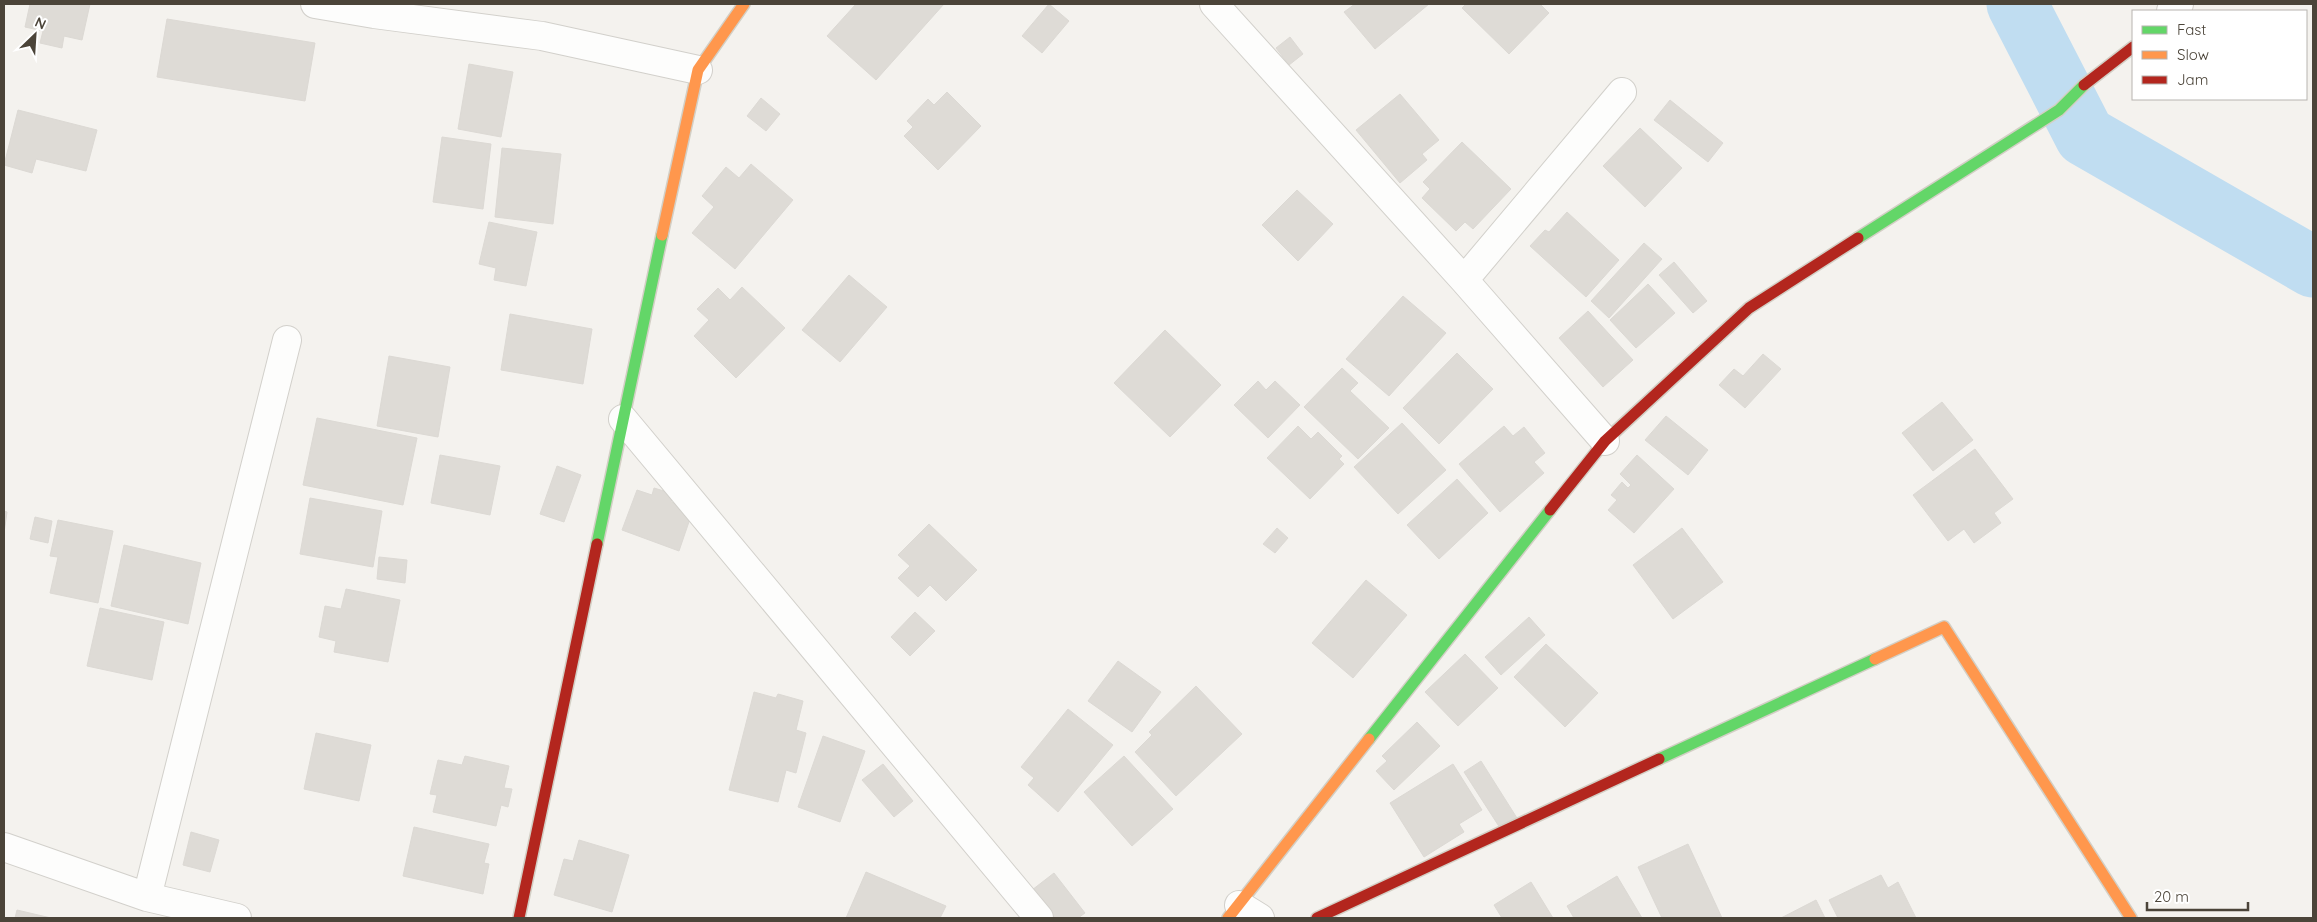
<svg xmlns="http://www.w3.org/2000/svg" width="2317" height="922" viewBox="0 0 2317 922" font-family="Quicksand,sans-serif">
  <rect width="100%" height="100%" fill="#f4f2ee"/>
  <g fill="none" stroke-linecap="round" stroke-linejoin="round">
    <path stroke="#c0ddf1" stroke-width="61" d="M2017,4L2085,136L2313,267"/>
  </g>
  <path fill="#dedbd6" stroke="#dcd9d4" d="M30,4H90L82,40L64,36L62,48L40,43L43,31L25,27Z
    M856,4H944L876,80L827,36Z
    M1049,4L1069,21L1042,53L1022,36Z
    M1355,4H1429L1375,49L1344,12Z
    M1466,4H1540L1549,13L1509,54L1462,8Z
    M167,19L315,43L305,101L157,77Z
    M1290,37L1303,54L1289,65L1276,48Z
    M469,64L513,72L501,137L458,129Z
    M947,92L981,126L938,170L904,136L913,127L907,121L928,99L934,105Z
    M1400,94L1439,140L1422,154L1427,160L1400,183L1356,130Z
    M761,98L780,114L766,131L747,116Z
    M1670,100L1723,143L1708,162L1654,120Z
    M18,110L97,130L86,171L36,159L32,173L4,165Z
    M1640,128L1682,168L1645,207L1603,166Z
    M442,137L491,144L483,209L433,202Z
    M1462,142L1511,189L1473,229L1465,222L1456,231L1422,198L1430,189L1423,182Z
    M502,148L561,154L553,224L495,217Z
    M751,164L793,200L735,269L692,233L714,207L702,196L726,167L739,178Z
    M1297,190L1333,224L1298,261L1262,225Z
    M1567,212L1619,260L1586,297L1530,246L1545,230L1549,232Z
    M489,222L537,232L526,286L494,280L496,268L479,264Z
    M1644,243L1662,259L1609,318L1591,301Z
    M1674,262L1707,301L1693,313L1659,275Z
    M849,275L887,307L840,362L802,330Z
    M1648,284L1675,313L1636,348L1610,320Z
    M742,287L785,328L736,378L694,336L709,320L697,309L718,288L730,300Z
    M1403,296L1446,333L1389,396L1346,359Z
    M1588,311L1633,360L1603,387L1559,338Z
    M510,314L592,329L583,384L501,370Z
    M1165,330L1221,385L1170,437L1114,383Z
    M1457,353L1493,389L1439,444L1403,408Z
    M1763,354L1781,369L1745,408L1719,385L1734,369L1743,376Z
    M389,356L450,367L438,437L377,426Z
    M1342,368L1358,383L1350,391L1389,428L1358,459L1304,407Z
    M1258,381L1266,390L1275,381L1300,405L1268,438L1234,405Z
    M1942,402L1973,440L1933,471L1902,433Z
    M1666,416L1708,450L1688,475L1645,440Z
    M317,418L417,438L403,505L303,485Z
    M1402,423L1446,470L1398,514L1354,467Z
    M1298,426L1311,439L1318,432L1342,456L1339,459L1344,464L1310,499L1267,458Z
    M1504,426L1513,436L1524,427L1545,453L1534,462L1544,473L1500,512L1459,464Z
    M1975,449L2013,499L1994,513L2001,523L1974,543L1964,529L1948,541L1913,495Z
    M440,455L500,466L490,515L431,503Z
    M1637,455L1674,489L1634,533L1608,510L1617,500L1611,495L1622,482L1628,488L1631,485L1620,474Z
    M557,466L581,475L564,522L540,514Z
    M1457,479L1488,513L1439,559L1407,525Z
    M654,488L674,494L671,502L693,510L679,551L622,530L637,490L652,495Z
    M310,498L382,511L373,567L300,554Z
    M4,511L7,512L4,533Z
    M35,517L52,521L48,543L30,539Z
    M58,520L113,531L98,603L50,593L58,557L50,556Z
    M929,524L977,570L946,601L930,585L918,597L898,578L910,566L898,555Z
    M1277,528L1288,538L1275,553L1263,544Z
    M1682,528L1723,582L1673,619L1633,565Z
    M124,545L201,563L188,624L111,606Z
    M379,557L407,560L405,583L377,579Z
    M1366,580L1407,615L1353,678L1312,643Z
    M346,589L400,600L388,662L334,652L336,641L319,637L325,606L341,609Z
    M100,608L164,622L152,680L87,666Z
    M915,612L935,631L910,656L891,637Z
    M1529,617L1545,635L1501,675L1485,657Z
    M1546,644L1598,693L1565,727L1514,677Z
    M1465,654L1498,688L1458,726L1425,692Z
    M1118,661L1161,692L1132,732L1088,701Z
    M1196,686L1242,734L1176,796L1135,752L1152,735L1149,732Z
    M754,692L776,698L778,694L803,701L796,730L806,733L796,773L786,770L778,802L729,790Z
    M1068,709L1113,745L1058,812L1028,785L1034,778L1021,767Z
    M1417,722L1440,746L1394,790L1376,771L1387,761L1382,756Z
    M316,733L371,745L359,801L304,789Z
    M823,736L865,751L840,822L798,807Z
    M465,756L509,766L504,788L512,789L508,807L501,805L496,826L433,812L437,795L430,794L438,760L462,765Z
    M1124,756L1173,809L1132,846L1084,792Z
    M1481,761L1517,818L1500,828L1464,772Z
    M883,764L913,801L894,817L862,780Z
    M1453,764L1482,810L1459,824L1464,832L1424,857L1390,803Z
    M414,827L489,844L484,863L489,864L483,894L403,876Z
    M191,832L219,840L210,872L183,865Z
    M579,840L629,855L612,912L554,895L564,859L573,861Z
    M1688,844L1722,918H1662L1638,867Z
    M866,872L946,906L940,918H846Z
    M1054,873L1085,913L1078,918H1053L1032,890Z
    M1881,875L1888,888L1898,882L1916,918H1838L1829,900Z
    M1617,876L1642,918H1574L1567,906Z
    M1531,882L1553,918H1502L1494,905Z
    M1816,900L1825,918H1781Z
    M17,910L51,918H15Z"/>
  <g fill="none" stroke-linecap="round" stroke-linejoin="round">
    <defs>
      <path id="street" d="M315,4L374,14L542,36L698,70
        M1214,4L1464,280L1605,441
        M2171,11L2179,4
        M1464,280L1622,92
        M623,419L1039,918
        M4,847L147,897L237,918
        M147,897L287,340
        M1239,905L1260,918"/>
      <path id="fast" d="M1858,238L2059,110L2084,85
        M597,544L662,235
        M1369,739L1550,510
        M1659,759L1875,659"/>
      <path id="slow" d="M662,235L698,70L744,4
        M1875,659L1944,627L2131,918
        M1228,918L1369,739"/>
      <path id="jam" d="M2084,85L2133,47
        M1550,510L1605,441L1749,308L1858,238
        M519,918L597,544
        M1317,918L1659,759"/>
    </defs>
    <use href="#street" stroke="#d2d0cb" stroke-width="30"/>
    <use href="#fast" stroke="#d3cfc5" stroke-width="14"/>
    <use href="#slow" stroke="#d3cfc5" stroke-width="14"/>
    <use href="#jam" stroke="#d3cfc5" stroke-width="14"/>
    <use href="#street" stroke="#fdfdfc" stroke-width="28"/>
    <use href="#fast" stroke="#63d668" stroke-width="11"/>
    <use href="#slow" stroke="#ff974d" stroke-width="11"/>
    <use href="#jam" stroke="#b3261e" stroke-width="11"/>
  </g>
  <rect width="2317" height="922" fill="none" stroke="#4b4439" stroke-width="10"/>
  <rect x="2132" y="10" width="175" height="90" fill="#ffffff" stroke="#b7b4b0"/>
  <rect x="2142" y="26" width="25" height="8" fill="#63d668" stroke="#b7b4b0"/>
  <text x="2177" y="35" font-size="15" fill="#4b4439">Fast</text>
  <rect x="2142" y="51" width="25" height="8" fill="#ff974d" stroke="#b7b4b0"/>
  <text x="2177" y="60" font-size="15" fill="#4b4439">Slow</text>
  <rect x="2142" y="76" width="25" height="8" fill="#b3261e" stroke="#b7b4b0"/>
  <text x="2177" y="85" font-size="15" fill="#4b4439">Jam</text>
  <g transform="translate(35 35) rotate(25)" stroke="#ffffff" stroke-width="4" paint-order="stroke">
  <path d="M0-4L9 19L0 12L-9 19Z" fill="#4b4439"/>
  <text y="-8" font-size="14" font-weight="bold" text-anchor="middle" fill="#4b4439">N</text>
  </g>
  <path d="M2147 902v8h101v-8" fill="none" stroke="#4b4439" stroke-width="2.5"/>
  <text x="2154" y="902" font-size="15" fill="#4b4439" stroke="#ffffff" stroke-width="4" paint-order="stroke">20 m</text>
</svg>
